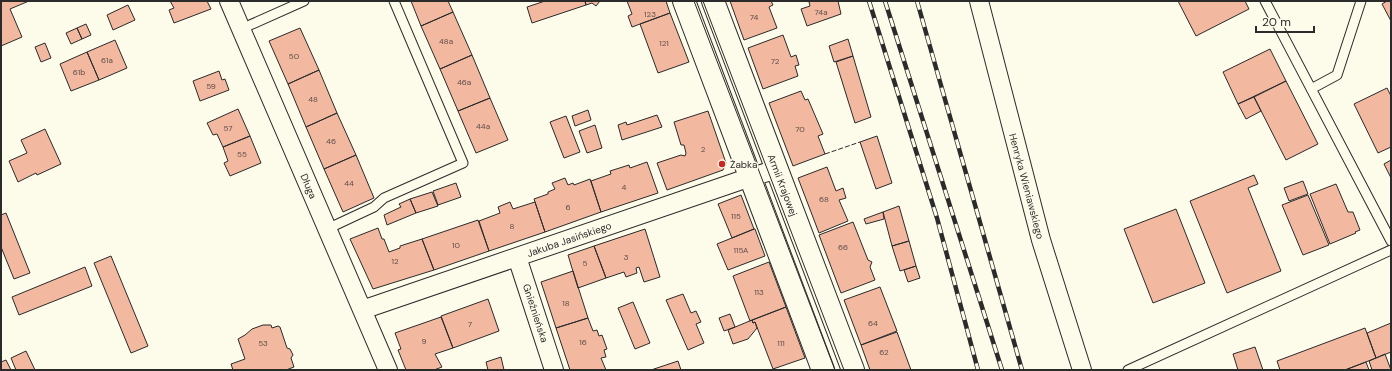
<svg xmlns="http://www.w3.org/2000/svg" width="1392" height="371" viewBox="0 0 1392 371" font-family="'DM Sans',sans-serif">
  <rect width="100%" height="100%" fill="#fdfbea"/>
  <path fill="#f2b8a0" stroke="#2b2b2b" d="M1,1H29L10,9L22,37L1,46Z
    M170,1H207L211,9L174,23L169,10L174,8Z
    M411,1H448L453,12L421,26Z
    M545,1H585L586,5L532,23L527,7Z
    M585,1H600L596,6L592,3L586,5Z
    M627,1H666L670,13L632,27L628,16L632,14Z
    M730,1H771L773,5L769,7L777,28L744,40Z
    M811,1H838L841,14L807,26L801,9L810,6L809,2Z
    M1178,1H1245L1249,9L1196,36Z
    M1387,1H1391V21L1382,4Z
    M128,5L135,20L113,30L107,15Z
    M453,12L472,55L440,69L421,26Z
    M670,13L689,62L658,73L640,24Z
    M86,24L91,35L82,39L77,28Z
    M77,28L82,39L71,44L66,33Z
    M300,28L319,70L288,84L269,41Z
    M783,35L791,57L796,55L799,65L795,66L798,76L763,89L748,48Z
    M848,39L853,56L834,62L829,46Z
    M115,40L127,68L99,80L87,52Z
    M45,43L51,58L41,62L35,47Z
    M1270,49L1286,81L1238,104L1223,72Z
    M87,52L99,80L71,91L60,64Z
    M472,55L490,98L458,111L440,69Z
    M853,56L871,117L855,123L836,62Z
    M319,70L337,113L306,127L288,84Z
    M219,71L222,80L225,79L229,90L200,101L193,81Z
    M1286,81L1318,144L1286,160L1254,97Z
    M1387,88L1391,96V147L1378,153L1354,104Z
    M801,91L805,100L808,99L823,134L818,136L825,154L793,166L769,103Z
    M1254,97L1261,111L1246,119L1238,104Z
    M490,98L508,140L476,153L458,111Z
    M238,109L250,136L223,147L217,134L213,135L207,123Z
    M588,110L591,120L575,126L572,116Z
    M708,111L726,163L723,170L667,190L657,163L681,155L685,156L686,153L684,145H681L674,122Z
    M337,113L356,155L324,169L306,127Z
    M657,115L662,127L622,140L618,125L626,122L627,125Z
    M566,116L580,152L564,158L550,122Z
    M595,125L602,148L587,153L579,131Z
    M45,129L61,164L37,175L36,173L18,182L9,161L27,153L21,140Z
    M250,136L261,163L230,176L224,163L228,161L223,147Z
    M877,136L892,183L876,189L860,142Z
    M356,155L374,198L343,212L324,169Z
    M1391,160V178L1384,164Z
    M647,162L658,193L601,212L591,181L611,174L610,171L629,165L630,168Z
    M827,167L836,191L843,188L846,198L839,200L848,221L819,233L798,178Z
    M1254,175L1258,184L1248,188L1281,271L1227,293L1190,201Z
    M565,178L568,185L573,183L574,185L590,179L601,212L545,232L534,199L548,194V192L555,189L552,183Z
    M1303,181L1308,194L1289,201L1284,188Z
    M456,183L461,197L438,205L433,191Z
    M1336,184L1348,212H1353L1360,230L1355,232L1356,233L1330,244L1310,194Z
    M432,192L438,206L416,213L410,199Z
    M741,195L754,229L732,238L718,204Z
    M1308,195L1329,245L1303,255L1282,205Z
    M410,199L416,213L387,225L384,215L401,207L399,204Z
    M510,202L513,209L535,202L545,232L489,251L479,221L500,213L498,207Z
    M899,206L909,241L892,246L883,212Z
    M1176,209L1205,283L1153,303L1124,229Z
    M883,212L884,219L866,224L864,219Z
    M6,213L30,273L14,279L1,247V215Z
    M478,220L489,251L434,270L422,239Z
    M853,222L868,260L872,262L870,267L875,280L841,293L819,235Z
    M378,228L382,239H384L389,252L400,248V246L422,239L434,270L373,289L350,239Z
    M645,229L660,277L644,282L639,267L636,268L637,273L626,277L624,272L606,278L594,246Z
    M754,229H755L765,256L728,270L717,244Z
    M909,241L916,266L900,271L892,246Z
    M594,246L606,278L578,288L568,255Z
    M111,256L148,346L131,353L94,263Z
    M769,262L786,307L750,321L733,276Z
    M916,266L920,278L908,282L904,270Z
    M85,267L92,286L19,315L12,297Z
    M573,271L588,318L556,328L541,282Z
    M880,287L897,331L861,345L844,300Z
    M683,294L691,313L696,311L701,322L696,324L704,343L688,350L666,300Z
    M488,299L499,331L453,348L441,316Z
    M633,302L650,343L635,349L618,308Z
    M786,307L805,358L773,369L755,322L753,323L752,320Z
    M730,314L735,327L724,331L719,318Z
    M441,317L453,348L435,354L442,367L434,370H406L398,350L401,349L395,333Z
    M588,318L593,331L597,330L599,336L602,335L607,349L604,350L606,357L601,358L606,370H570L556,328Z
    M752,320L753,323L755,322L757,328L748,339L733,344L728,330Z
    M1391,323V352L1376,358L1367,333Z
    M263,325H271L272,328L278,326L280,327L287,348L290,349L293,355L291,358L294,367L286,370H233L231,364L245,359L238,339L245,335L252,329Z
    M1365,328L1376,358L1345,370H1280L1277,361Z
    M897,332L911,370H870L861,345Z
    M1255,347L1263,370H1238L1233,354Z
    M26,351L35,370H16L11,358Z
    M1385,354L1391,370H1372L1369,361Z
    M501,357L504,370H488L486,362Z
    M6,360L11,370H1V362Z
    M678,361L681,370H651Z
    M1366,362L1369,370H1345Z"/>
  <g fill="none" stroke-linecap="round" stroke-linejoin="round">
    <defs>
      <path id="lane" d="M1265,1L1391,241
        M241,29L304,1
        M1311,89L1337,75L1361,1
        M327,229L374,207L384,198L463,163L394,1
        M1128,370L1391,250"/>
      <path id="street" d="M229,1L388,370
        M979,1L1041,240L1082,370
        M517,257L554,370
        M362,310L739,181L777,169"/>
      <path id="secondary" d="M684,1L823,370
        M713,1L853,370"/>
    </defs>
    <use href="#lane" stroke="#2b2b2b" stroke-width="11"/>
    <use href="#street" stroke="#2b2b2b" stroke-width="20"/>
    <use href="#secondary" stroke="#2b2b2b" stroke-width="24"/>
    <use href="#lane" stroke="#fdfbea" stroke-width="9"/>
    <use href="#street" stroke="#fdfbea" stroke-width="18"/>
    <use href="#secondary" stroke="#fdfbea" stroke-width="22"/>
    <path stroke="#2b2b2b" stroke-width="1" d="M694,1L835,370
      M703,1L844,370"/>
    <defs>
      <path id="rail" d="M869,1L937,218L978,370
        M885,1L1002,370
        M917,1L1022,370"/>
    </defs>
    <use href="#rail" stroke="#2b2b2b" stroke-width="4.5"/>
    <use href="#rail" stroke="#fdfbea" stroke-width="3" stroke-dasharray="9" stroke-linecap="butt"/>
    <path stroke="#2b2b2b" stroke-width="1" stroke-dasharray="5 2" stroke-linecap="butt" d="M825,154L860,142"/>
  </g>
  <circle fill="#c62828" stroke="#fdfbea" stroke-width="1.5" cx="722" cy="164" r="4"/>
  <g text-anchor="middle" stroke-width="3" stroke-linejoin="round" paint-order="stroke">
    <g font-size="8" fill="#5d4e48">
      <text x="821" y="15">74a</text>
      <text x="650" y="17">123</text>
      <text x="754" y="20">74</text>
      <text x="446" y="44">48a</text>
      <text x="664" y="46">121</text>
      <text x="294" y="59">50</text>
      <text x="107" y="63">61a</text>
      <text x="775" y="64">72</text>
      <text x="79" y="75">61b</text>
      <text x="464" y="85">46a</text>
      <text x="211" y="89">59</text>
      <text x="313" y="102">48</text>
      <text x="483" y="129">44a</text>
      <text x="228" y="131">57</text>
      <text x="800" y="132">70</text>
      <text x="331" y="144">46</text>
      <text x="703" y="152">2</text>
      <text x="242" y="157">55</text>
      <text x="349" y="186">44</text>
      <text x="624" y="190">4</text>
      <text x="824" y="202">68</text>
      <text x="568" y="210">6</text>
      <text x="736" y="219">115</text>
      <text x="512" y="229">8</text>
      <text x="456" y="248">10</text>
      <text x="843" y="250">66</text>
      <text x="741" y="253">115A</text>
      <text x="626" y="260">3</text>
      <text x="395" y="264">12</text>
      <text x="585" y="266">5</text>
      <text x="759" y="295">113</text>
      <text x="566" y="306">18</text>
      <text x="873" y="326">64</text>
      <text x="470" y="327">7</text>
      <text x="424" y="344">9</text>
      <text x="583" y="345">16</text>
      <text x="263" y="346">53</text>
      <text x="781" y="346">111</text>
      <text x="884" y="355">62</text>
    </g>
    <g font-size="10" fill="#2b2b2b" stroke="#fdfbea" text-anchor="start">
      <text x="730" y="168">Żabka</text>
    </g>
    <g font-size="10" fill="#2b2b2b" stroke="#fdfbea">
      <text transform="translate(783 185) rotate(69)" y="4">Armii Krajowej</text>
      <text transform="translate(309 186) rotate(67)" y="4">Długa</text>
      <text transform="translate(1027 186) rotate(75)" y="4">Henryka Wieniawskiego</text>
      <text transform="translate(569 239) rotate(-19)" y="4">Jakuba Jasińskiego</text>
      <text transform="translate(536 313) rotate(72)" y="4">Gnieźnieńska</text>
    </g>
  </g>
  <rect width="1392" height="371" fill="none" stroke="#2b2b2b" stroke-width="4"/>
  <path d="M1256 26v6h58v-6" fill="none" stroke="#2b2b2b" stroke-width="2"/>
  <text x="1262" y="26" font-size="12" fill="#2b2b2b" stroke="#fdfbea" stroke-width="3" paint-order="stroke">20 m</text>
</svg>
